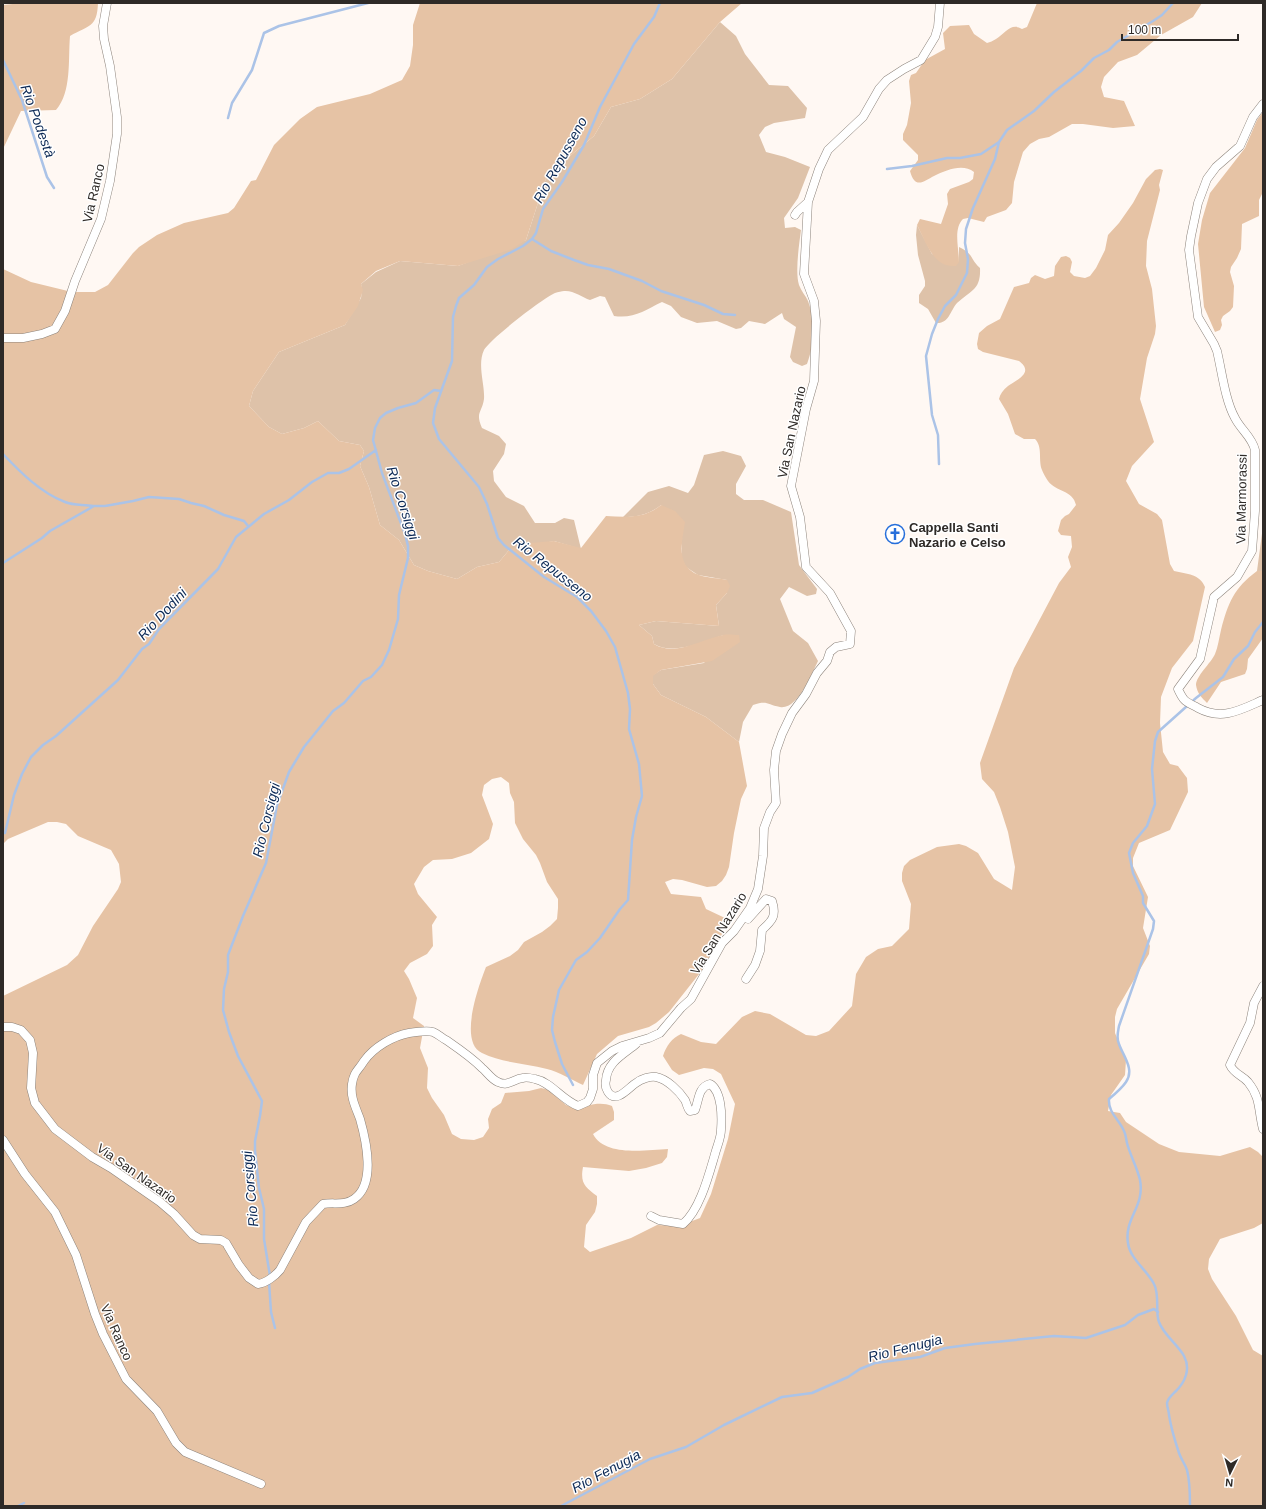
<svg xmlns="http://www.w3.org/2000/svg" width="1266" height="1509" viewBox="0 0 1266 1509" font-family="Helvetica,sans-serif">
  <rect width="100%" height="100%" fill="#fff8f3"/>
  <path fill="#dec2a9" d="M720,22L736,36L745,54L769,85L788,86L807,108L805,118L774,123L765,127L759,135L766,152L785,157L810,167L798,198L784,218L785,228L795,227L801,230C799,245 795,272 799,285C801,291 806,296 808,301C816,321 814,345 807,364L802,366L793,362L790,357L796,327L784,319L782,313L765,324L749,321L741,328L736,329L717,321L697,323L681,317L671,306L662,302C645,310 634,319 614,316L605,297L600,296L590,300C582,297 573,290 564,291C562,291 558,292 555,293C543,298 489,340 484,350C477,365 485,384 484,399C482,413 475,412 482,428L499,436L506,444L504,454L493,471L494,481L506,497L524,506L535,523H555L564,518L574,520L581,549L554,541L509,550L499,562L477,567L457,579L428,571L414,565L399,540L380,525L369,487L360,466L364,451L360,445L339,441L318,421L304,428L282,434L269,427L249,406L253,391L279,352L345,325L361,298L362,290L361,284L376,272L400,261L458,266L526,240L547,175L594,136L611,107L640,99L672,79Z
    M917,225L932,254L959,262V247C975,255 969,258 980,268C981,290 971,290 957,303C950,311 949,324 936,323L928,309L919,303V295L925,286V281L918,255L916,235Z
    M723,451L741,456L746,466L736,484V494L744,500H763L791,512L799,565L817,589L816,594L807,596L789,587L780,599L793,631L808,643L818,661C812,673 798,710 780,707C767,705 768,700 753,705L743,722L739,742L706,717L661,695L653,684V675L661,670L704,663L724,635C705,641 673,656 654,644L652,636L639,625L656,621L719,626L716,605L727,593V580L698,575L686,567L682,560V545L661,505C650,514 638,517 623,517L648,492L669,486L688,493L694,485L704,455Z
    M1263,526V571H1257Z"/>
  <path fill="#e6c3a5" d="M22,3H98C97,28 89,25 70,36C68,59 72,92 56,110L21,111L3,149V5Z
    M420,3H742L720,22L672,79L640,99L611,107L594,136L547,175L526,240L512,249L458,266L400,261L376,271L361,284L363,290L358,306L345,325L279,352L253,391L249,406L269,427L282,434L304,428L318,421L339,441L360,445L364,451L360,466L369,487L380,525L399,540L414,565L428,571L457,579L477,567L499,562L509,550L530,543L554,541L581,548L606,516C626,517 644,519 661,505L675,511L685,522C682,542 675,566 699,575C707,578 718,578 727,580L730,586L727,593L716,605L719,626L656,621L639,625L652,636L654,644C675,657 702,639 723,635C728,634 734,635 739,635L740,642L712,661L661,670L653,676V684L661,695L706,717L739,742L747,786L741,799L734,833L729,867L726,875L722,881L716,886L707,887L682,880L673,879L665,882L671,894L701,897L706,909L725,918L722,934L703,969L669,1012L656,1023L649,1027L618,1036L597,1054L583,1085C572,1080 559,1072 547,1069C525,1063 502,1063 482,1053C458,1042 479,985 486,967L510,956L518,950L524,942L542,932L550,926L557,919L558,908V899L547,882L540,863L536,855L523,839L515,823L514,802L510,793L509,783L501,777L492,779L484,785L482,795L493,824L489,839L471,853L452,859L433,860L424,867L414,884L418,894L437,917L432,925L433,946L427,954L410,963L404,971L409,979L417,998L413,1018L424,1026L420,1048L428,1068L427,1088L432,1098L444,1115L452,1134L461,1139L474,1140L483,1137L489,1128L488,1119L492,1109L501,1103L505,1093L529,1091L541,1088L549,1090L566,1105L576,1109C587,1105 601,1101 612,1106L614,1112V1120L593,1134C605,1157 646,1150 668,1149L667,1157L662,1163L646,1168L629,1171L583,1167C580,1183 585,1187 597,1196V1204L595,1212L586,1225L584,1247L590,1252L631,1238L657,1225L679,1226L700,1218L711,1194L728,1139L735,1104L721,1074L713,1069L704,1068L679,1075L672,1070L663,1056C666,1046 672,1038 681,1034L701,1042L716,1044L742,1017L755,1011L770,1014L806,1035L816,1036L829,1031L852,1006L856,974L866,957L878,949L892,946L909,929L911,904L902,881V873L904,866L910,860L937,847L959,844L966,846L978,853L994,879L1012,890L1015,867L1008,832L1000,807L994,792L982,779L980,763L1014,668L1059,583L1071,567L1068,557L1072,547L1071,536L1061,535L1058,531L1061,520L1065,516L1069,514L1076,505C1073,490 1056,492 1048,481C1046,478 1043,473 1042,470C1038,460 1043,447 1035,439H1024L1015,434L1008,414L999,399C1000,394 1003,390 1008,386C1016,380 1035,373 1019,361L983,352L978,349L977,344L979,333L987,326L1000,319L1014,287L1029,283L1031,278L1035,275L1045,279L1054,276L1055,266L1061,257L1066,256L1070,258L1072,262L1070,272L1074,276L1085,278L1090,276L1096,268L1105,250L1108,235L1119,223L1133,203L1146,179L1155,170L1160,169L1163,170L1159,185L1160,190L1147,241L1146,266L1152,289L1156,326L1155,334L1147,358L1140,399L1154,442L1132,466L1126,481L1139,504L1157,514L1162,520L1170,564L1174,571C1187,574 1200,574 1205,587L1193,641L1172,668L1161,697L1160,723L1163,752L1170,764L1178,766L1187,778L1188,792L1170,830L1139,843L1133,858V866L1148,897L1143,928L1150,946L1149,954L1117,1009L1115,1017V1033L1126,1060L1125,1075L1111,1095L1108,1111L1120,1113L1126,1122L1159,1144L1179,1152L1220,1156L1250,1147L1258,1152L1263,1157V1223L1254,1228L1220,1239L1209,1259L1208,1269L1212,1279L1236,1316L1253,1350L1263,1356V1506H3V996L67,965L78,955L93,926L118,889L121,882L119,864L111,850L78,836L66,824L57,822H48L8,839L3,844V269L31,282L72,292H95L108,285L133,253L139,247L157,235L184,223L228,213L234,208L251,181L256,180L274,145L300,119L317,107L370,94L402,80L410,66L413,45V25Z
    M1037,3H1202L1193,17L1161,35L1137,55L1118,62L1104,77L1101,87L1104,97L1124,101L1135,126L1113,128L1083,124H1072L1049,137L1039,139L1030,144L1023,152L1014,182L1012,203L1006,210L987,217L984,222L968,218L963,219C953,229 959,248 959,262L956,266C933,268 926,242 917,225L920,219L941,224L948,204L947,194L950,189L969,182L973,179L974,172C963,163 946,170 934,176C924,181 915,190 910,171L918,160V155L903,140V134L907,125L911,103L909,81L911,75L916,73L925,60L945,49L943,33L950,26L969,25L974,34L987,43C990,42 993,41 996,39C1005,34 1011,22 1022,29L1027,27Z
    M1263,112V192L1259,200V216L1242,224L1241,249L1237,258L1231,267L1230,272L1234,286L1233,307L1230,311L1223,316L1221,320L1222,325L1220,330L1215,332L1204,307L1198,244L1202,220L1210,193L1245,148L1257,120Z
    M1257,571H1263V638L1248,659L1247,669L1245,674L1221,682L1207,703C1202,698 1197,693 1196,685C1196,676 1211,663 1215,654C1218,647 1219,638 1221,630C1228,603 1234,588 1257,571Z"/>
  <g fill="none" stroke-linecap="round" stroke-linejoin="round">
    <path stroke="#abc3e7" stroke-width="2.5" d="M3,60L22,100L47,177L54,188
      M228,118L232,103L252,70L264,33L279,26L368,3
      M887,169L912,166L947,158H960L981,154L999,142L1007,130L1034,111L1054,92L1081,71L1094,58L1109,50L1117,42L1153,21L1162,15L1173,3
      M532,239L551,251L574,260L588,265L609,269L642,281L661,291L704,305L723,314L735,315
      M3,454C20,472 41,493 65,502C74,506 84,504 93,506
      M939,464L938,435L932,415L926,356L932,334L938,319L945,306L956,295L967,273L968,259L965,243L966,229L973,208L995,159L999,142
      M3,563L42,538L50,531L94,506H105L133,501L149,497L179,499L191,503L204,506L224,515L244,521L248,526
      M5,833L14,795L22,774L31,757L43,745L56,736L118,680L142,649L149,644L159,629L218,569L236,537L264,514L289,500L312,482L328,473H339L349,469L376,450
      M573,1085L562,1064L555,1042L552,1030L553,1017L559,990L576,960L587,952L600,938L620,909L628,900L632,840L636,817L642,796L639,764L629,729L630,709L628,693L615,647L606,631L591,611L577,597L544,577L504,545L498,538L487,504L479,487L439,439L433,423L435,408L452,361L453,317L456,306L459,298L474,285L487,267L498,259L523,246L532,239L536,233L543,209L562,182L584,145L600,107L634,44L654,17L660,3
      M270,1276L264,1239V1209L259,1188L255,1151V1141L260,1116L262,1101L238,1056L229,1032L223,1010L224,989L228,972V955L243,916L266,863L277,805L289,772L304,747L333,711L344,703L363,681L371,677L382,665L389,650L398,619L399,595L408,558V546L405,534L382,473L373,440L375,428L380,418L386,413L398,408L416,403L434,390L441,391
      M269,1282L271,1312L275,1328
      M18,1506L24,1503
      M561,1506L650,1459L686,1447L724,1425L782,1397L812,1393L848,1377L860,1369L875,1363L920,1357L945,1348L975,1344L1054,1336L1086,1338L1125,1325L1138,1315L1154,1309L1158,1312
      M1190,1506C1190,1494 1190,1481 1187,1470C1185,1464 1181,1459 1179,1453C1175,1441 1171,1428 1169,1415C1169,1412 1167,1407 1167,1403C1168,1398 1172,1395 1176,1391C1185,1382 1191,1369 1184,1356C1178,1345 1163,1334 1159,1322C1155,1313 1160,1295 1154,1284C1147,1270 1130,1259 1128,1243C1124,1218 1145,1207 1140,1180C1137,1167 1130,1155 1127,1143C1126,1139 1126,1135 1124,1131C1119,1119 1108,1113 1109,1099C1115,1094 1122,1088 1126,1082C1135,1069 1123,1056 1119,1044C1116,1038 1118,1032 1119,1026L1153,929L1154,921L1143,903V896L1133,873L1129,853L1133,843L1147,826L1155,804L1152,769L1155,741L1158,732L1196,698L1223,677L1234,659L1248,646L1255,632L1263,622"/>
    <defs>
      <path id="minor" d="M1263,104L1253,117L1240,146L1216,167L1207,179L1198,203L1191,236L1189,250L1198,317L1214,344L1217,351C1222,372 1225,400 1235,418C1241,430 1252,437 1255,450V511L1252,551L1237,577L1214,597L1200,659L1178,689C1184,702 1185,701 1198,708C1222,721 1240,710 1263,700
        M795,215L797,212L808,202
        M3,338H23L42,334L55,329L65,311L75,281L101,219L110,181L117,134V117L110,66L104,39L103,26L107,3
        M746,979L755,965L760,951L762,930C772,921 777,916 772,901L766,899L748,919
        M1263,986L1254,1003L1250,1023L1230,1065C1234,1074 1242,1075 1248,1082C1261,1098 1258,1110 1263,1129
        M3,1027H12L21,1030L30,1040L33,1053L31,1088L35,1103L55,1129L92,1157L111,1168L160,1202L174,1214L193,1235L200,1239L221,1240L226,1243L239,1265L249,1278L258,1284C266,1283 275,1276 280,1270L306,1222L323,1204C334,1202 344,1206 354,1199C376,1184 366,1140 360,1119C356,1108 350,1097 352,1084C354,1071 358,1071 364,1061C374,1047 393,1036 409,1033C415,1032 427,1030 433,1032C438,1034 442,1038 446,1040C459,1049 471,1057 482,1068C487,1072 491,1079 498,1082C508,1087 513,1079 523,1078C526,1077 531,1078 535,1079C551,1082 562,1100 578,1106L587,1102L590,1098L593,1089V1075L597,1063L612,1051L622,1046L649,1038L660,1033L681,1008L691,999L722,943L734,931L750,908L758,889L763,856L764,828L770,812L776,803L774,770L776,751L782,734L792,713L806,694L817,673L827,661L830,652L836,647L850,644L851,631L830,593L806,567L800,517L791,486L806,409L814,381L816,321L814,301L804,274L808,202L819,169L828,150L863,117L879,89L887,80L904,69L921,60L935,37L938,27L940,3
        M636,1044C624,1054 607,1062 606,1080C605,1084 606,1089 608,1092C616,1105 630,1086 636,1083C641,1079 650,1076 656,1077C667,1079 679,1091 685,1100C687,1104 687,1108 690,1111L695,1110C699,1100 698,1087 710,1084C722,1091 722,1117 721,1130C721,1138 717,1146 715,1154C709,1174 700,1210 683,1224L659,1220L651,1216
        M3,1140L25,1174L55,1212L76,1255L95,1314L103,1334L126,1379L157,1411L176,1443L185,1452L261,1484"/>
    </defs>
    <use href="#minor" stroke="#8d847c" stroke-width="9"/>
    <use href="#minor" stroke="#fff" stroke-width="8"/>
  </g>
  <defs>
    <symbol id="church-ring" viewBox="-11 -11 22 22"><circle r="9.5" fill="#fff" stroke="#266fdb" stroke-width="1.5"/><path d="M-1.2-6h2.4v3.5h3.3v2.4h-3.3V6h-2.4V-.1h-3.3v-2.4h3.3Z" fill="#266fdb"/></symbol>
  </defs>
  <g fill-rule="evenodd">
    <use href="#church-ring" x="884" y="523" width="22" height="22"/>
  </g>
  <g text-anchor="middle" stroke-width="3" stroke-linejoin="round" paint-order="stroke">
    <g font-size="13" fill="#2e2a27" stroke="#fff">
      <text transform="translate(93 193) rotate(-77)" y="5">Via Ranco</text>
      <text transform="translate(791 432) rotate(-78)" y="5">Via San Nazario</text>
      <text transform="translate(1241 499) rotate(-89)" y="5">Via Marmorassi</text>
      <text transform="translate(718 933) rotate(-58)" y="5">Via San Nazario</text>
      <text transform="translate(137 1173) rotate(35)" y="5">Via San Nazario</text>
      <text transform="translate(117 1332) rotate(66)" y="5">Via Ranco</text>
    </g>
    <g font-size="13" font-weight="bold" fill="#2e2a27" stroke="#fff" text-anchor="start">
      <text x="909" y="532">Cappella Santi<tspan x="909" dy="15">Nazario e Celso</tspan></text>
    </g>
    <g font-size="14" font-style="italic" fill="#0c2955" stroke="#fff">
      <text transform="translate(38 121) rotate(70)" y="5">Rio Podestà</text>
      <text transform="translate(560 160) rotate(-61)" y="5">Rio Repusseno</text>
      <text transform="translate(403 503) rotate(72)" y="5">Rio Corsiggi</text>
      <text transform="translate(553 569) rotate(38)" y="5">Rio Repusseno</text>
      <text transform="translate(162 614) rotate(-47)" y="5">Rio Dodini</text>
      <text transform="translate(266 820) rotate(-76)" y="5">Rio Corsiggi</text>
      <text transform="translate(250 1189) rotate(-95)" y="5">Rio Corsiggi</text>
      <text transform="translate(905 1348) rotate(-14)" y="5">Rio Fenugia</text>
      <text transform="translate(606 1471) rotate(-28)" y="5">Rio Fenugia</text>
    </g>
  </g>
  <rect width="1266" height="1509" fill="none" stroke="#2e2a27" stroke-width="8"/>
  <g transform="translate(1230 1473) rotate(185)" stroke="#ffffff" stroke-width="3" paint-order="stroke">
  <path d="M0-3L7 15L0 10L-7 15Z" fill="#2e2a27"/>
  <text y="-6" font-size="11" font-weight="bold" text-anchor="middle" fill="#2e2a27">N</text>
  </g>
  <path d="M1122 34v6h116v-6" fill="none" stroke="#2e2a27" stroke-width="2"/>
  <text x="1128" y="34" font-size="12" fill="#2e2a27" stroke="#ffffff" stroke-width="3" paint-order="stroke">100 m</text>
</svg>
